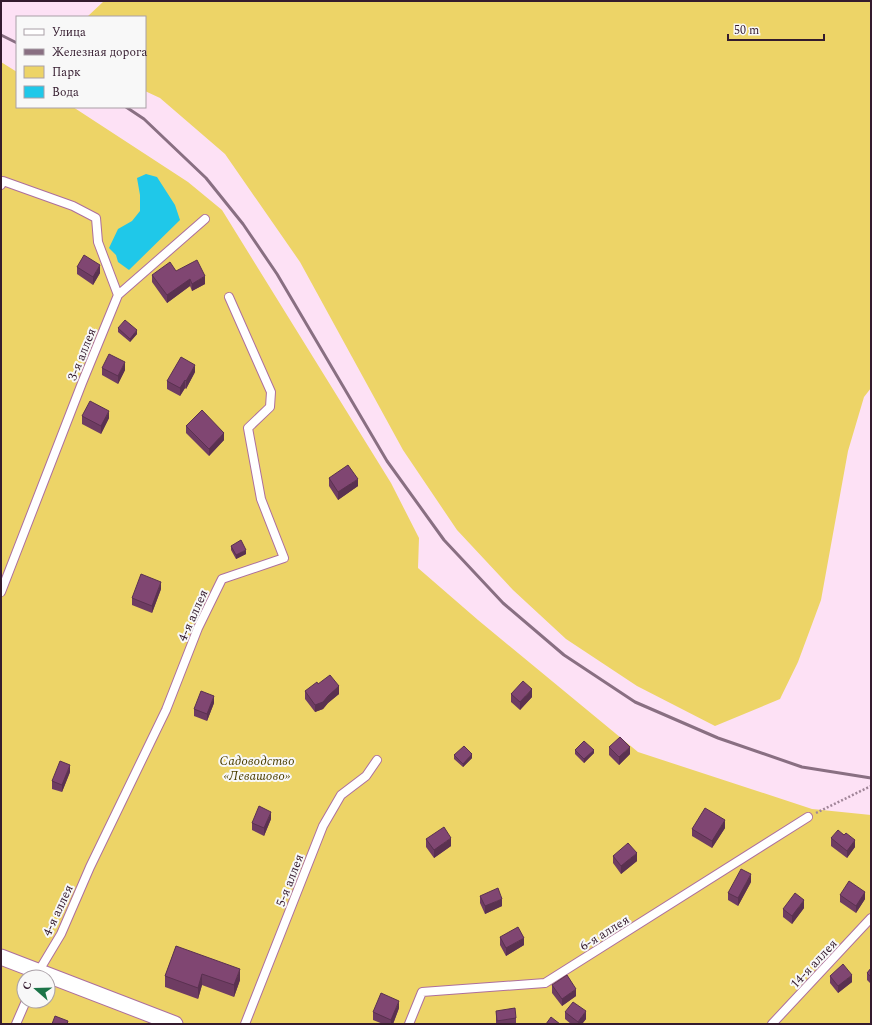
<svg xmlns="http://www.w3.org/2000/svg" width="872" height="1025" viewBox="0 0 872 1025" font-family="Spectral,serif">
  <rect width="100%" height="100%" fill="#fde1f5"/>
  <path fill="#edd467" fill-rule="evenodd" d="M104,1H871V388L864,397L848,451L821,600L798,662L780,699L715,726L637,686L566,639L513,590L457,530L403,450L300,262L225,154L160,98L145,91V17H87Z
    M1,62L17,72V107H73L188,182L222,210L391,483L419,538L418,568L478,620L638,752L812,809L871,815V1024H1ZM24,977H48V1001H24Z"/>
  <path fill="#1fc8e9" d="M146,174L157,177L175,205L180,220L129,270L118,262L116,255L109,248L118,229L132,221L140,211V195L137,178Z"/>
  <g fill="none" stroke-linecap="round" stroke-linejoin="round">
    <defs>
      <path id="lane" d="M1,185L3,181L73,206L96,218L98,242L118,295L82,383L1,592
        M118,295L205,219
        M37,974L61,934L90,867L166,710L198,628L222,579L284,558L261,499L248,428L270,407L271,392L229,297
        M16,1024L26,1001
        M245,1024L323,826L341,795L366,776L377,760
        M409,1024L422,992L545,983L808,817
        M772,1024L871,918"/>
      <path id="street" d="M1,957L175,1024"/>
    </defs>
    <use href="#lane" stroke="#ad6f9d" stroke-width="10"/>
    <use href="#street" stroke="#ad6f9d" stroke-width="17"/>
    <path stroke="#a08598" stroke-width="2.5" stroke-dasharray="2 2" stroke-linecap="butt" d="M816,813L871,786"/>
    <use href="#lane" stroke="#fff" stroke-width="8"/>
    <use href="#street" stroke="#fff" stroke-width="15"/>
    <path stroke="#896f82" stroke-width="3" d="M1,35L17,43
      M126,107L144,119L206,178L243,224L277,274L387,461L444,540L503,603L564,655L635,702L718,738L802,767L871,778"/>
  </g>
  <path fill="#6e3c62" d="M77,267L100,273L93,285L77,274Z
    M176,271L205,284L192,291L190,286L167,303L152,282V275Z
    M118,328L137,334L130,342L118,332Z
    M102,368L125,370L118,384L102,375Z
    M195,372L186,389L185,388L180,396L167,389V381Z
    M82,416L109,418L101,434L82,424Z
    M186,426L224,440L209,456L186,433Z
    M329,478L358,486L338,500L329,486Z
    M231,546L246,554L236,559L231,550Z
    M161,589L152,613L132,605V598Z
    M318,684L339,694L328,703L323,709L315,712L305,699V691Z
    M511,694L532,697L520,710L511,702Z
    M214,703L207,721L194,716V709Z
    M609,747L630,754L619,765L609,755Z
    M575,750L594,753L584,763L575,754Z
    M454,755L472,758L463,767L454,759Z
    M70,772L62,792L52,789V781Z
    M271,819L264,836L252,830V823Z
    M725,828L712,848L692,836V829Z
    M831,838L855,847L847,858L831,846Z
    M426,839L451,846L434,858L426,847Z
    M613,856L637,861L621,874L613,863Z
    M751,882L738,906L728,900V893Z
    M840,895L865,899L856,913L840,902Z
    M480,896L502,906L485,914L480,903Z
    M804,908L792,924L783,917V909Z
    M500,937L524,945L506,956L500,945Z
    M176,946L240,980L234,997L202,985L198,999L165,987V976Z
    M871,968V984L867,980V973Z
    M830,976L852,982L838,993L830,983Z
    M552,985L576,996L562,1006L552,993Z
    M399,1008L393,1024H383L373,1020V1012Z
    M496,1011L516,1018V1024H496Z
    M565,1012L586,1019L582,1024H571L565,1019Z"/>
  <path fill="#5a3150" d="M100,265V273L93,285V277Z
    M205,276V284L192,291V284Z
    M190,279V286L167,303V295Z
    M137,330V334L130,342V339Z
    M125,362V370L118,384V376Z
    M195,365V372L186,389V381Z
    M185,380V388L180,396V388Z
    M109,411V418L101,434V426Z
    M224,433V440L209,456V449Z
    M358,479V486L338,500V492Z
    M246,550V554L236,559V555Z
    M161,582V589L152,613V606Z
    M339,686V694L328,703L323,709L315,712V705Z
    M532,689V697L520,710V702Z
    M214,696V703L207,721V714Z
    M630,747V754L619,765V757Z
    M594,750V753L584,763V759Z
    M472,754V758L463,767V764Z
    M70,765V772L62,792V785Z
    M271,812V819L264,836V828Z
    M725,820V828L712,848V841Z
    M451,838V846L434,858V850Z
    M855,840V847L847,858V851Z
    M637,853V861L621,874V866Z
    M751,874V882L738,906V898Z
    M865,892V899L856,913V906Z
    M502,899V906L485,914V906Z
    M804,900V908L792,924V916Z
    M524,938V945L506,956V948Z
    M240,969V980L234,997V985Z
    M202,974V985L198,999V988Z
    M852,975V982L838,993V986Z
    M576,989V996L562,1006V999Z
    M399,1001V1008L393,1024H391V1020Z
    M586,1011V1019L582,1024H578V1022Z"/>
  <path fill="#804672" stroke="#5a3150" d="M84,255L100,265L93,277L77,267Z
    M197,260L205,276L192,284L190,279L167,295L152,275L170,262L176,271Z
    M125,320L137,330L130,339L118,328Z
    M109,354L125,362L118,376L102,368Z
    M181,357L195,365L186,381L185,380L180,388L167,381Z
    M90,401L109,411L101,426L82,416Z
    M202,410L224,433L209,449L186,426Z
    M348,465L358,479L338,492L329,478Z
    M241,540L246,550L236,555L231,546Z
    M141,574L161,582L152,606L132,598Z
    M330,675L339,686L328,696L323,702L315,705L305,691L317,682L318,684Z
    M523,681L532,689L520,702L511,694Z
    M201,691L214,696L207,714L194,709Z
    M620,737L630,747L619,757L609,747Z
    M584,741L594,750L584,759L575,750Z
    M464,746L472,754L463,764L454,755Z
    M60,761L70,765L62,785L52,781Z
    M259,806L271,812L264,828L252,823Z
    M705,808L725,820L712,841L692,829Z
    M444,827L451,838L434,850L426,839Z
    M838,830L844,835L846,833L855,840L847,851L831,838Z
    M628,843L637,853L621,866L613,856Z
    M741,869L751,874L738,898L728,893Z
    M849,881L865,892L856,906L840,895Z
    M498,888L502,899L485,906L480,896Z
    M795,893L804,900L792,916L783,909Z
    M518,927L524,938L506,948L500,937Z
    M176,946L240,969L234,985L202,974L198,988L165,976Z
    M843,964L852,975L838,986L830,976Z
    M871,968V977L867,973Z
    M567,975L576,989L562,999L552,985Z
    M381,993L399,1001L391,1020L373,1012Z
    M573,1002L586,1011L578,1022L565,1012Z
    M515,1008L516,1018L497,1021L496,1011Z
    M55,1016L68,1021L67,1024H52Z
    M551,1017L560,1024H546Z"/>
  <g text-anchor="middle" stroke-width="4" stroke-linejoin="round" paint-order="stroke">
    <g font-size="13" fill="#341b2e" stroke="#f8f8f8">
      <text transform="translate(81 354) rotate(-68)" y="5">3-я аллея</text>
      <text transform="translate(192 615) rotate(-66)" y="5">4-я аллея</text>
      <text transform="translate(289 880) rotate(-69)" y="5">5-я аллея</text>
      <text transform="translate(57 910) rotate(-65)" y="5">4-я аллея</text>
      <text transform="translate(604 932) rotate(-32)" y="5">6-я аллея</text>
      <text transform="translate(813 963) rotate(-47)" y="5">14-я аллея</text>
    </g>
    <g font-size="13" font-style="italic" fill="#4c3f00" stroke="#f8f8f8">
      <text x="257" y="765">Садоводство<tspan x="257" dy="15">«Левашово»</tspan></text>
    </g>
  </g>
  <rect width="872" height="1025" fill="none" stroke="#341b2e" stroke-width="4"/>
  <rect x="16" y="16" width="130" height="92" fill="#f8f8f8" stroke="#aaa0a7"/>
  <rect x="24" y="29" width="20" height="6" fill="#ffffff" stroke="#aaa0a7"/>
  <text x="52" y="36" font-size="12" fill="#341b2e">Улица</text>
  <rect x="24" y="49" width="20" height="6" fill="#896f82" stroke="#aaa0a7"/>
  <text x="52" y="56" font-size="12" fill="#341b2e">Железная дорога</text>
  <rect x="24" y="66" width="20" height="12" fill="#edd467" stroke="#aaa0a7"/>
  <text x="52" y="76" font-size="12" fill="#341b2e">Парк</text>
  <rect x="24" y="86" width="20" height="12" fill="#1fc8e9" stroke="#aaa0a7"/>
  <text x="52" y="96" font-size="12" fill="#341b2e">Вода</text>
  <g transform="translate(36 989) rotate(290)"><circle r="19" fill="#f8f8f8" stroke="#aaa0a7"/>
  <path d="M0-3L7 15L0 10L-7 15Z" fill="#1c7448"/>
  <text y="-6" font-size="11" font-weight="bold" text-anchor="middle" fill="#341b2e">С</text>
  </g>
  <path d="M728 34v6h96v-6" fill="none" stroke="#341b2e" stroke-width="2"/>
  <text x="734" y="34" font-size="12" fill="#341b2e" stroke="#f8f8f8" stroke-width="3" paint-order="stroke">50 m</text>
</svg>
